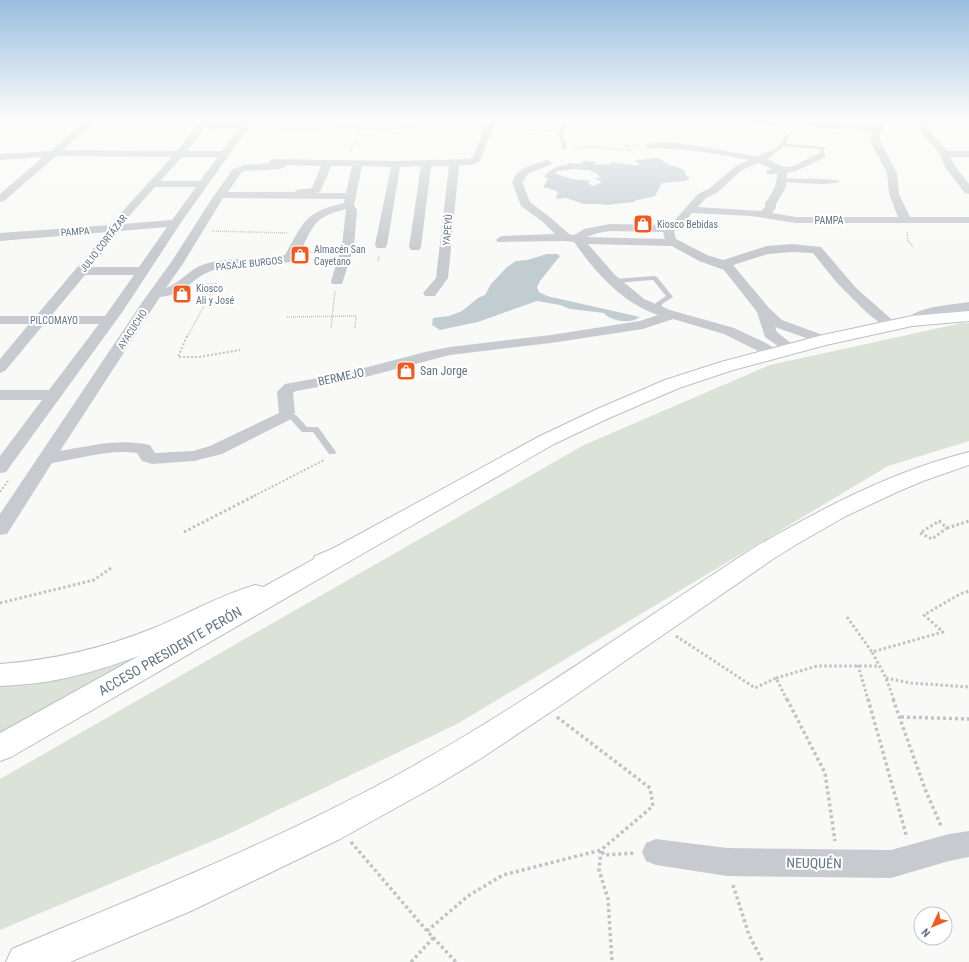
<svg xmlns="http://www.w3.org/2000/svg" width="969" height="962" viewBox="0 0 969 962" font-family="'Roboto Condensed',sans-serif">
  <rect width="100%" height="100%" fill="#f9f9f7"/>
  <path fill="#dbe2d7" d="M962,323H969V441L888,466L457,724L222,837L0,930V779L584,445L770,365Z
    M145,649L151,655L0,738V685Z"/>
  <path fill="#c2cdd2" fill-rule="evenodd" d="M660,158C664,165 678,166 685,171V174L690,179L684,181L662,183L655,196L634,201V202L614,204L609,205L598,204H584L566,198L557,199L556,197L558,192L548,188H543L548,178L544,177C550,168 558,166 568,165V163L581,164L584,161L597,162L594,164L596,165C601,163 606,166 611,164V162L638,166L639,165L635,160ZM574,169L589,170L600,175L597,176L601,177L600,178H593L602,182L593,186L588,183L591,181L572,179L556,174L557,171Z
    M547,254H557L560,256L540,281L537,287L539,292L547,296L640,317C632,324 611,322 604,313L570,309L560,305L537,301L478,322L440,330L432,325L433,318L449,316L462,311L478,298L485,295L491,284L507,267L516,261L527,260Z"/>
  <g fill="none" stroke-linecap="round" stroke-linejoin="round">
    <defs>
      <path id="primary" d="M969,311V321L912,326L826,345L733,370L679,388L609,418L554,444L350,561L324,571L315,568L312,562L315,556L332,549L540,436L595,410L665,380L721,362L823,335L912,316Z
        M969,452V465L923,481L897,492L846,516L797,544L773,559L564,703L480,759L437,785L340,839L191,911L70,962H6L12,949C148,892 285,838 415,765C532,699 642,620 755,547C823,508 893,471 969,452Z
        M255,585L264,587L268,594L264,601C200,631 136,662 66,678C44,683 22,685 0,686V664C54,660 104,648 154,628C187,614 221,595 255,585Z"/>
      <path id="highway" d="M341,547L350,549L353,555L350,561L11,757L0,761V733L332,549Z"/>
    </defs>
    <use href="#primary" stroke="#bcc0c4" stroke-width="2"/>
    <use href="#highway" stroke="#bbbfc2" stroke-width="2"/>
    <path stroke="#c0c3c5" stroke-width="1.5" stroke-dasharray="1 1" stroke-linecap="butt" d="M939,126H969
      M377,128L379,118
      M280,130L357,127L358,129L407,128L454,121L479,122
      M529,130L552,131
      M574,148L594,147L632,151L626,146H638
      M350,152L353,144L357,140L358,129
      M212,231L287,233
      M907,232L908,241L913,247
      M310,252L331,253
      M378,261L379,255
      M287,317L356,316L355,328
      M331,328L335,291
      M187,337L216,284H206"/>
    <path stroke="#c0c3c5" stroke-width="2" stroke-dasharray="2 2" stroke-linecap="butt" d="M187,336L178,357H199L240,350
      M0,492L8,481
      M254,496L324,460"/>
    <path stroke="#c0c3c5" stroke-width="3" stroke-dasharray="2.5 2.5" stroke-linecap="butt" d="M939,521L947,528L932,539L920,533Z
      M947,528L969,521
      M184,532L256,495
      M0,603L94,580L111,568
      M847,617L872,652
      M676,636L755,688L776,678L787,700
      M858,665L868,700
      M776,678L817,666H879
      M886,678L911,683L969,687
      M894,700L886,678L872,652L943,632L924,615L960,594L969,591"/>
    <path stroke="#c0c3c5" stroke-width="3.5" stroke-dasharray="3 3" stroke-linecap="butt" d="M787,699L825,773L835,841
      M868,699L907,838
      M893,699L925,789L942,828
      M557,717L650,788L653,806L601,850L599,870L608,899L612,962
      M901,717L969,719
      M351,842L427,931L456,962
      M733,885L749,935L763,962
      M427,931L468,896L503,875L601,850L604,855L636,853
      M411,962L434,937"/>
    <path fill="#c7cbcf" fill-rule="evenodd" d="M560,118H564L565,128L562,132L567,149L565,150L563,149L558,132L561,128Z
      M788,133L790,134L786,144L825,147L823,156L821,157L819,156L820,149L784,146L775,153L768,155V153L780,145L786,134Z
      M780,179C786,178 837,179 840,181C830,187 795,182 782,182L779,180Z
      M655,276L657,277L673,297L662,304L661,310L658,312L655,310L656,303L666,296L653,280L614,283L611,281L614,279Z
      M282,414L296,415L307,427H318L336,452L335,454H329L313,432H302L290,419L282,418L281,416Z"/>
    <path fill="#c7cbcf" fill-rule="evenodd" d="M89,118H99L63,150L177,151L203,118H212L208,123L243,122L246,118H255L180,224L123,311L6,472L0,473V456L42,400H0V390H49L99,324H44L5,371L0,373V359L29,324H0V316H36L107,232L0,241V233L110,225L172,157L56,156L4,201L0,202V194L43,157L0,160V154L51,151ZM239,128L222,151H187L204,129ZM182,157H218L200,181H160ZM155,187H196L172,220L122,224ZM167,227L139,267H91L119,231ZM85,275H134L105,316H51Z
      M489,118H497L480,161L471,165H459L448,278L435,296H425L423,293L436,278L449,166H431L421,247L419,250H411L409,247L421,166L400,167L387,245L385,248H377L375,245L391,167L362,166L354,205L357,210L354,246L342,284H332L331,281L342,246L346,209C307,218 314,232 294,261C268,267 234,262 211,271C191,278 186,295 160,297L60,451C90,446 120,438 150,445L155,453L193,451L210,446L279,413L277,392L285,384L345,373L425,352L450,347L551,335L640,321L658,315C621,302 596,273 574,242L565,241L498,242L496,240L498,238L502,236L555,234L543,222L521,206L512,182C518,168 530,165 544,161L547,160L552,163L550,165L529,173L522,182L530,202L551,218L569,234L574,235L584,229L610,224L667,225L674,221L698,194L710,188L736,166L749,160L711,153L677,149L647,148L645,146C657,134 737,154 755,156C760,156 765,152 770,151L775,154L767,159C772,161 779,166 785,167C797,169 812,151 824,154L826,156L824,158L796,171L787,173L786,187L776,204V208L772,213L796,217H898L889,194L887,173L870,141L873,131L721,121L717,118H763L875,126L879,118H887L880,136V141L897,173L899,194L910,217H969V223H796L751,216L692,213L682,225L674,231L676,239L707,255L723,260L767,246L792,244L821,247L856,288L898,325L896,328L891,329L886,328L866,312L837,283L813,253L792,252L768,254L733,265L769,308L782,320L828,337L830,340L828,343L823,344L775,327L777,332L797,348L795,351L790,352L785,351L765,337L757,312L724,270L699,261L672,246L588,244L615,275L644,299L670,310L734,328L764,342L778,350L780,353L778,356L773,357L768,356L724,334L673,319L643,329L551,343L450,355L346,382L296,391L293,393L295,413L291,419L222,454L194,461L152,464L142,461L137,453C109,449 80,459 52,463L7,534L0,535V514L143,301L172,261L213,197L233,169L245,165L269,163L270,160L273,159L396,161L469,159L473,157ZM759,163L772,169L767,170L766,172L767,174H777C777,186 772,194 765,203V207L761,211L698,207L706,198L718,192L742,170ZM287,165L321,166L312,188L296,190L295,192H228L241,173L244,171L281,169ZM331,166H352L346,193H318L321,190ZM223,198L345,199L344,203C304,212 304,222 285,255C258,261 229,256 202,265C189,270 180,283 166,288L184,262ZM610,231L663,232L665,239L586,237L598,233Z
      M918,118H926L933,135L948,151H969V157H950L955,166L969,184V194L965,193L945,167L939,152L924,136Z
      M969,302V310L930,316L917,324L912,325L907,324L905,321C915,306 952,305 969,302Z
      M969,831V857L949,861L891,878L727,876L656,865L646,861L642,852L646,843L656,839L727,848L891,850L949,834Z"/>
    <use href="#primary" fill="#fff" fill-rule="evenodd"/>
    <use href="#highway" fill="#fff" fill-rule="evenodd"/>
  </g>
  <linearGradient id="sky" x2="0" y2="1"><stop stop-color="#99bedf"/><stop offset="0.47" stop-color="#fcfcfb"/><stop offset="1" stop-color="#fcfcfb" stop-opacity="0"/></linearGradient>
  <rect width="969" height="253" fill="url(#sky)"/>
  <defs>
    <symbol id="shop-square" viewBox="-11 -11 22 22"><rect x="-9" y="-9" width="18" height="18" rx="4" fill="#f2591e" stroke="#fff"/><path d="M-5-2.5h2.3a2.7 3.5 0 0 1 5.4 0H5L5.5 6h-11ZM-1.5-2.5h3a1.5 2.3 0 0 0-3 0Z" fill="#fff"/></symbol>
  </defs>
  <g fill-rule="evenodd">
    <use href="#shop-square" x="632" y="213" width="22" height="22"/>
    <use href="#shop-square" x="289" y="244" width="22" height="22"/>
    <use href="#shop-square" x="171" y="283" width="22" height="22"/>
    <use href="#shop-square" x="395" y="360" width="22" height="22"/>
  </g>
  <g text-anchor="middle" stroke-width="4" stroke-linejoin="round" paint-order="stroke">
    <g font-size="10" fill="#627485" stroke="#fff">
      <text x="829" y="224">PAMPA</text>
      <text transform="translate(447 230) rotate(-85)" y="4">YAPEYÚ</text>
      <text transform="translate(75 231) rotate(-4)" y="4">PAMPA</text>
      <text transform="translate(103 243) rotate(-52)" y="4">JULIO CORTÁZAR</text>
      <text transform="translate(249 263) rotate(-6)" y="4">PASAJE BURGOS</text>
      <text x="54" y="324">PILCOMAYO</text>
      <text transform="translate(132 329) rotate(-57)" y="4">AYACUCHO</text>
    </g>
    <g font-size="10" fill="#627485" stroke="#fff" text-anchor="start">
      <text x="657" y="228">Kiosco Bebidas</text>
      <text x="314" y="253">Almacén San<tspan x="314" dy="12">Cayetano</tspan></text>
      <text x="196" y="292">Kiosco<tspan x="196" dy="12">Ali y José</tspan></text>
    </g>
    <g font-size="12" fill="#627485" stroke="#fff" text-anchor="start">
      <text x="420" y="375">San Jorge</text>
    </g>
    <g font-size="12" fill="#627485" stroke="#fff">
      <text transform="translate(341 377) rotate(-12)" y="4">BERMEJO</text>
    </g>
    <g font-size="14" fill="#627485" stroke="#fff">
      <text transform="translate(170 651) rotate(-30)" y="5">ACCESO PRESIDENTE PERÓN</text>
      <text transform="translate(814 863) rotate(1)" y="5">NEUQUÉN</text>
    </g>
  </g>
  <g transform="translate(933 926) rotate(226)"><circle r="19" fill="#ffffff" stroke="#c0c7ce"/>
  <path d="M0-3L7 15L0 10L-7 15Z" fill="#f2591e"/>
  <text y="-6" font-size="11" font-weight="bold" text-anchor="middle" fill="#627485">N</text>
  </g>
</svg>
